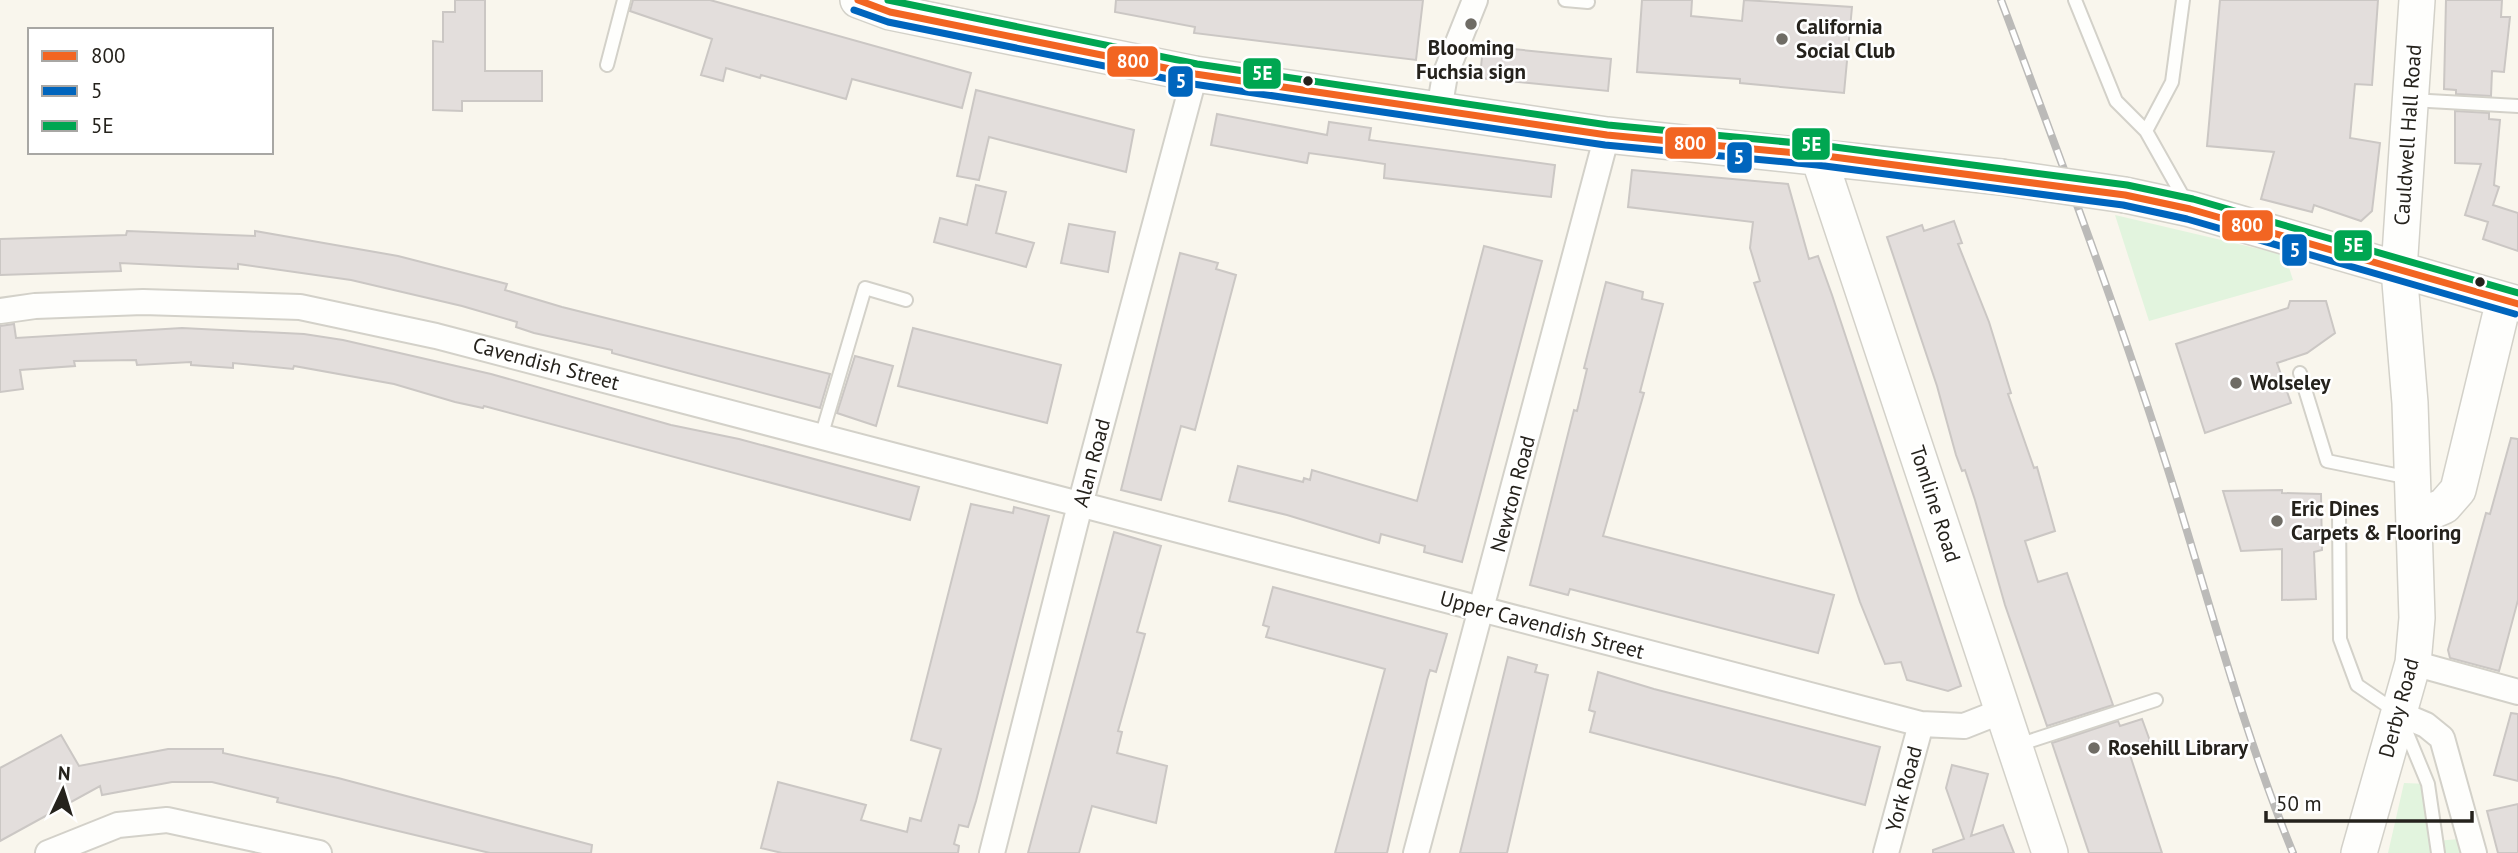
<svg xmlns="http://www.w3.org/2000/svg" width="2518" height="853" viewBox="0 0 2518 853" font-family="'PT Sans',sans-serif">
  <rect width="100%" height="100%" fill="#f9f6ed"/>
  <path fill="#e2f4de" d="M2115,215L2285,255L2293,280L2149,321Z
    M2404,783L2428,784L2436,841L2470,838L2474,853H2388Z"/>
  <path fill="#e3dedc" stroke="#cbc7c4" stroke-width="2" d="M455,0H485V71H542V101H462V111L433,110V41L443,42V12H455Z
    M633,0H710L971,73L962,108L852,79L846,99L761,75L760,78L726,68L723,81L701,75L712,39L630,11Z
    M1116,0H1423L1416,60L1194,33L1195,27L1115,12Z
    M1642,0H1692L1691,16L1742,21L1744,0L1852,7L1844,93L1740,83V79L1637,72Z
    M2220,0H2378L2372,85L2355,84L2350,138L2380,143L2372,211L2361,221L2314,205L2312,212L2261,199L2274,152L2207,146Z
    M2446,0H2502L2501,17H2510L2504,72L2492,71L2491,96L2456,94V90L2444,89Z
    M1483,46L1611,59L1608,91L1480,78Z
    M976,90L1134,130L1126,172L989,137L979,180L957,176Z
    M2455,111L2489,113V119L2500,120L2494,185L2499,187L2493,205L2518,213V251L2483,239L2488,222L2465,215L2481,164L2455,163Z
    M1217,114L1327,135L1329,122L1371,128L1369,140L1555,165L1551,197L1384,178L1385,164L1345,158L1309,153L1307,163L1211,145Z
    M1632,170L1788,184L1809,259L1818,256L1832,295L1961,686L1948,691L1907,680L1901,662L1885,664L1860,602L1754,283L1760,281L1750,248L1753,222L1628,207Z
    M976,185L1006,192L996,233L1034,243L1026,267L934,242L940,218L967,225Z
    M1954,221L1962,243L1958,244L1989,322L2011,393L2008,394L2034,468L2037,467L2055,531L2025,541L2038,582L2067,573L2113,705L2047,726L2005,605L1975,500L1965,470L1962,471L1956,455L1937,386L1887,237L1922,225L1924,231Z
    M1069,224L1115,232L1108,272L1061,263Z
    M127,231L255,236V231L398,256L507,284L505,290L562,307L830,374L820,408L612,353V350L534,333L516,327L517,322L462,306L351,280L238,264V269L120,263L121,271L0,275V239L126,235Z
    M1484,246L1542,261L1462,562L1424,552L1425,546L1381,534L1379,543L1287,515L1229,501L1238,466L1303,482L1304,478L1310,480L1312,470L1417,501Z
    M1180,253L1218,263L1216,269L1236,275L1195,430L1181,426L1161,500L1121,490Z
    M1606,282L1643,292L1642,299L1663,304L1640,392L1644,393L1603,536L1834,595L1818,653L1570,589L1568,595L1530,585L1574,410L1577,411L1587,369L1584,368Z
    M2290,301H2326L2335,333L2307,353L2277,363L2291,403L2205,433L2176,344L2288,308Z
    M14,324L16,338L182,328L304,334L343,340L491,374L671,425L739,439L919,487L910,520L484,406L483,408L455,402L394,384L294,366L293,369L233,363V368L191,365V362L137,365L136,360L74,361L75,366L20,370L23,389L0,392V326Z
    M913,328L1061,365L1047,423L898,386Z
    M855,356L893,366L876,426L837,413Z
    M2511,438L2518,439V600L2499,671L2450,658L2448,650L2486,513L2490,514Z
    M2282,490V493L2321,494L2322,550L2314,552L2316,599L2282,600V549L2241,551L2223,491Z
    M971,504L1013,513L1014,507L1049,516L976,801L968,827L959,825L954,844L959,846L958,853H782L761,848L778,782L866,805L861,820L907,832L910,818L921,821L941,749L911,740Z
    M1114,532L1161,546L1137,632L1145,634L1118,731L1122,732L1117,753L1167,766L1156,823L1092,806L1079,853H1028Z
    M1273,587L1447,634L1436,672L1430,670L1427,680L1387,853H1335L1385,669L1266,637L1269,627L1263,625Z
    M1508,657L1537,665L1535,672L1548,675L1507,853H1460Z
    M1598,672L1654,689L1880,747L1865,805L1590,732L1595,712L1589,710Z
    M2511,713L2518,714V781L2494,775Z
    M2142,719L2150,741L2134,746L2135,750L2129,752L2162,853H2089L2052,743L2118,721L2120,726Z
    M61,735L79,766L168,749H223V753L338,778L592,845L591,853H490L277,802L278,798L212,782H172L102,795L100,786L0,841V768Z
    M1952,765L1988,774L1971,836L2003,825L2014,853H1933V850L1964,839L1946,788Z
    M2518,804V853H2498L2487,811Z"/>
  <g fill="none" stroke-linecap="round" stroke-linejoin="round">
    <defs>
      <path id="lane" d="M1565,0L1588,2
        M2075,0L2116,101L2146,131
        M2183,0L2172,82L2146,131L2186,202
        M607,65L624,0
        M2411,100L2518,106
        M2300,373L2327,461L2410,478
        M821,437L865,288L906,300
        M2339,511L2340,639L2357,685L2395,711
        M2404,726L2428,784L2438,853
        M2018,745L2156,700"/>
      <path id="street" d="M1439,110L1445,75L1475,0
        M0,311L35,306L143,302L300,307L436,336L1921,724L1964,726L2002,711
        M2413,663L2518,692
        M2400,714L2426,725L2442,738L2474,853
        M48,853L118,825L167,820L319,853
        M992,853L1080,505L1195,74
        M1416,853L1607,135
        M1886,853L1921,724"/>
      <path id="secondary" d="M858,0L890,12L1195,74L1607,135L2001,177
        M1818,155L2050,853
        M2125,195L2190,209L2518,304
        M2416,518L2444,506L2458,490L2504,300
        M2359,853L2413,663L2417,618L2410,403L2399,270L2417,0"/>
    </defs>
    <use href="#lane" stroke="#d3d1c9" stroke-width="16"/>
    <use href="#street" stroke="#d3d1c9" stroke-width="28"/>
    <use href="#secondary" stroke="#d3d1c9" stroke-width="38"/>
    <use href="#lane" stroke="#fefefc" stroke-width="12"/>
    <use href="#street" stroke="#fefefc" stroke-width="24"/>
    <use href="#secondary" stroke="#fefefc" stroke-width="35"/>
    <defs>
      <path id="rail" d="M2001,0C2062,163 2124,328 2176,495C2213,615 2245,736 2293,853"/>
    </defs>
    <use href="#rail" stroke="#bbbab8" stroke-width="8"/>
    <use href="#rail" stroke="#fff" stroke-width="5" stroke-dasharray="16" stroke-linecap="butt"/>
    <defs>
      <path id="secondary-bridge" d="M2001,177L2125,195"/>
    </defs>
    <use href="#secondary-bridge" stroke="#d3d1c9" stroke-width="38" stroke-linecap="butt"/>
    <use href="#secondary-bridge" stroke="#fefefc" stroke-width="35"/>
    <defs>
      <path id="bus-1" d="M858,0L890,12L1195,74L1607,135L1818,155L2125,195L2190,209L2518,304"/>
      <path id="bus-2" d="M854,10L888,22L1193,84L1605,145L1817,165L2123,205L2187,219L2515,314"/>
      <path id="bus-3" d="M888,0L1197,64L1608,125L1819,145L2127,185L2193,199L2518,293"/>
    </defs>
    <use href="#bus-1" stroke="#fff" stroke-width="12"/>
    <use href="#bus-2" stroke="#fff" stroke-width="12"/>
    <use href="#bus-3" stroke="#fff" stroke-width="12"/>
    <use href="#bus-1" stroke="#f26522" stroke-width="7"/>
    <use href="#bus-2" stroke="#0065bd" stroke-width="7"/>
    <use href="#bus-3" stroke="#00a651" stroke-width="7"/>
  </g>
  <g fill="#6f6c65" stroke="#fff" stroke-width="2.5">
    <circle cx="1471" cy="24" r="7"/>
    <circle cx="1782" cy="39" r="7"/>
    <circle cx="2236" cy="383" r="7"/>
    <circle cx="2277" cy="521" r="7"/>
    <circle cx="2094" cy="748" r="7"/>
  </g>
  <g fill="#25221c" stroke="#fff" stroke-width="2.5">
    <circle cx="1308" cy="81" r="6"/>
    <circle cx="2480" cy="282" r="6"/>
  </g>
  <g text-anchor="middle" stroke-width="5" stroke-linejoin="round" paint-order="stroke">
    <g font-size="21" font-weight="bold" fill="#25221c" stroke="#fff" text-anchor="start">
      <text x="1796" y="34">California<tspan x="1796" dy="24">Social Club</tspan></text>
      <text x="1471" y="55" text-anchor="middle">Blooming<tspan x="1471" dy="24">Fuchsia sign</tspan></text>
      <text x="2250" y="390">Wolseley</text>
      <text x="2291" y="516">Eric Dines<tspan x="2291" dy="24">Carpets &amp; Flooring</tspan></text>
      <text x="2108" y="755">Rosehill Library</text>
    </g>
    <g font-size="21" fill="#25221c" stroke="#fff">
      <text transform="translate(2408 135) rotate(-86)" y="7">Cauldwell Hall Road</text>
      <text transform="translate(546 364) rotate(15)" y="7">Cavendish Street</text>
      <text transform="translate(1092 463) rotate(-75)" y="7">Alan Road</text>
      <text transform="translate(1513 494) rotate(-75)" y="7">Newton Road</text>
      <text transform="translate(1935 504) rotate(72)" y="7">Tomline Road</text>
      <text transform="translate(1542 625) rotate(15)" y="7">Upper Cavendish Street</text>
      <text transform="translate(2399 708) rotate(-75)" y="7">Derby Road</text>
      <text transform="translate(1904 789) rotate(-75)" y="7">York Road</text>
    </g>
  </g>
  <g stroke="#fff" stroke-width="2.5">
    <rect x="1106" y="45" width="53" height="33" rx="7" fill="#f26522"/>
    <rect x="1242" y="57" width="40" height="33" rx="7" fill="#00a651"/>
    <rect x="1167" y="65" width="27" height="33" rx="7" fill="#0065bd"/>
    <rect x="1664" y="126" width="53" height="34" rx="7" fill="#f26522"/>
    <rect x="1791" y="127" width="40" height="34" rx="7" fill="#00a651"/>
    <rect x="1726" y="141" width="27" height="33" rx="7" fill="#0065bd"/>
    <rect x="2221" y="209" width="53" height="33" rx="7" fill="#f26522"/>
    <rect x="2333" y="229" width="40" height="33" rx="7" fill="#00a651"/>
    <rect x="2281" y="233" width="27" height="34" rx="7" fill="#0065bd"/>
  </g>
  <g font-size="19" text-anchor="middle" font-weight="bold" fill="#fff">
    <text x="1133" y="68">800</text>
    <text x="1262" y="80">5E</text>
    <text x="1181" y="88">5</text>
    <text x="1690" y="150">800</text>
    <text x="1811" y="151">5E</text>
    <text x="1739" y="164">5</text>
    <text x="2247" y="232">800</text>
    <text x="2353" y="252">5E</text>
    <text x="2295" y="257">5</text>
  </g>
  <rect x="28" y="28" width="245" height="126" fill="#ffffff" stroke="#a8a7a4" stroke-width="2"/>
  <rect x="42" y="51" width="35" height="10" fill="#f26522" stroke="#a8a7a4" stroke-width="2"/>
  <text x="91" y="63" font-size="21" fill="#25221c">800</text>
  <rect x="42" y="86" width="35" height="10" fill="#0065bd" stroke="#a8a7a4" stroke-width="2"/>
  <text x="91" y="98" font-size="21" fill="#25221c">5</text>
  <rect x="42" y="121" width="35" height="10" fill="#00a651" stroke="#a8a7a4" stroke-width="2"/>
  <text x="91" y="133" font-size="21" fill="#25221c">5E</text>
  <g transform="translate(63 790) rotate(4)" stroke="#ffffff" stroke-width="5" paint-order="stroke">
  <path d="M0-5L12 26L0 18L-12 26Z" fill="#25221c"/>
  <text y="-10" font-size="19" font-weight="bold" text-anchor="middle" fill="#25221c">N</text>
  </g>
  <path d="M2266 811v10h206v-10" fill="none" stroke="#25221c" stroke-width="3.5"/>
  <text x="2276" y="811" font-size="21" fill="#25221c" stroke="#ffffff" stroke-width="5" paint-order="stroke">50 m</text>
</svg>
